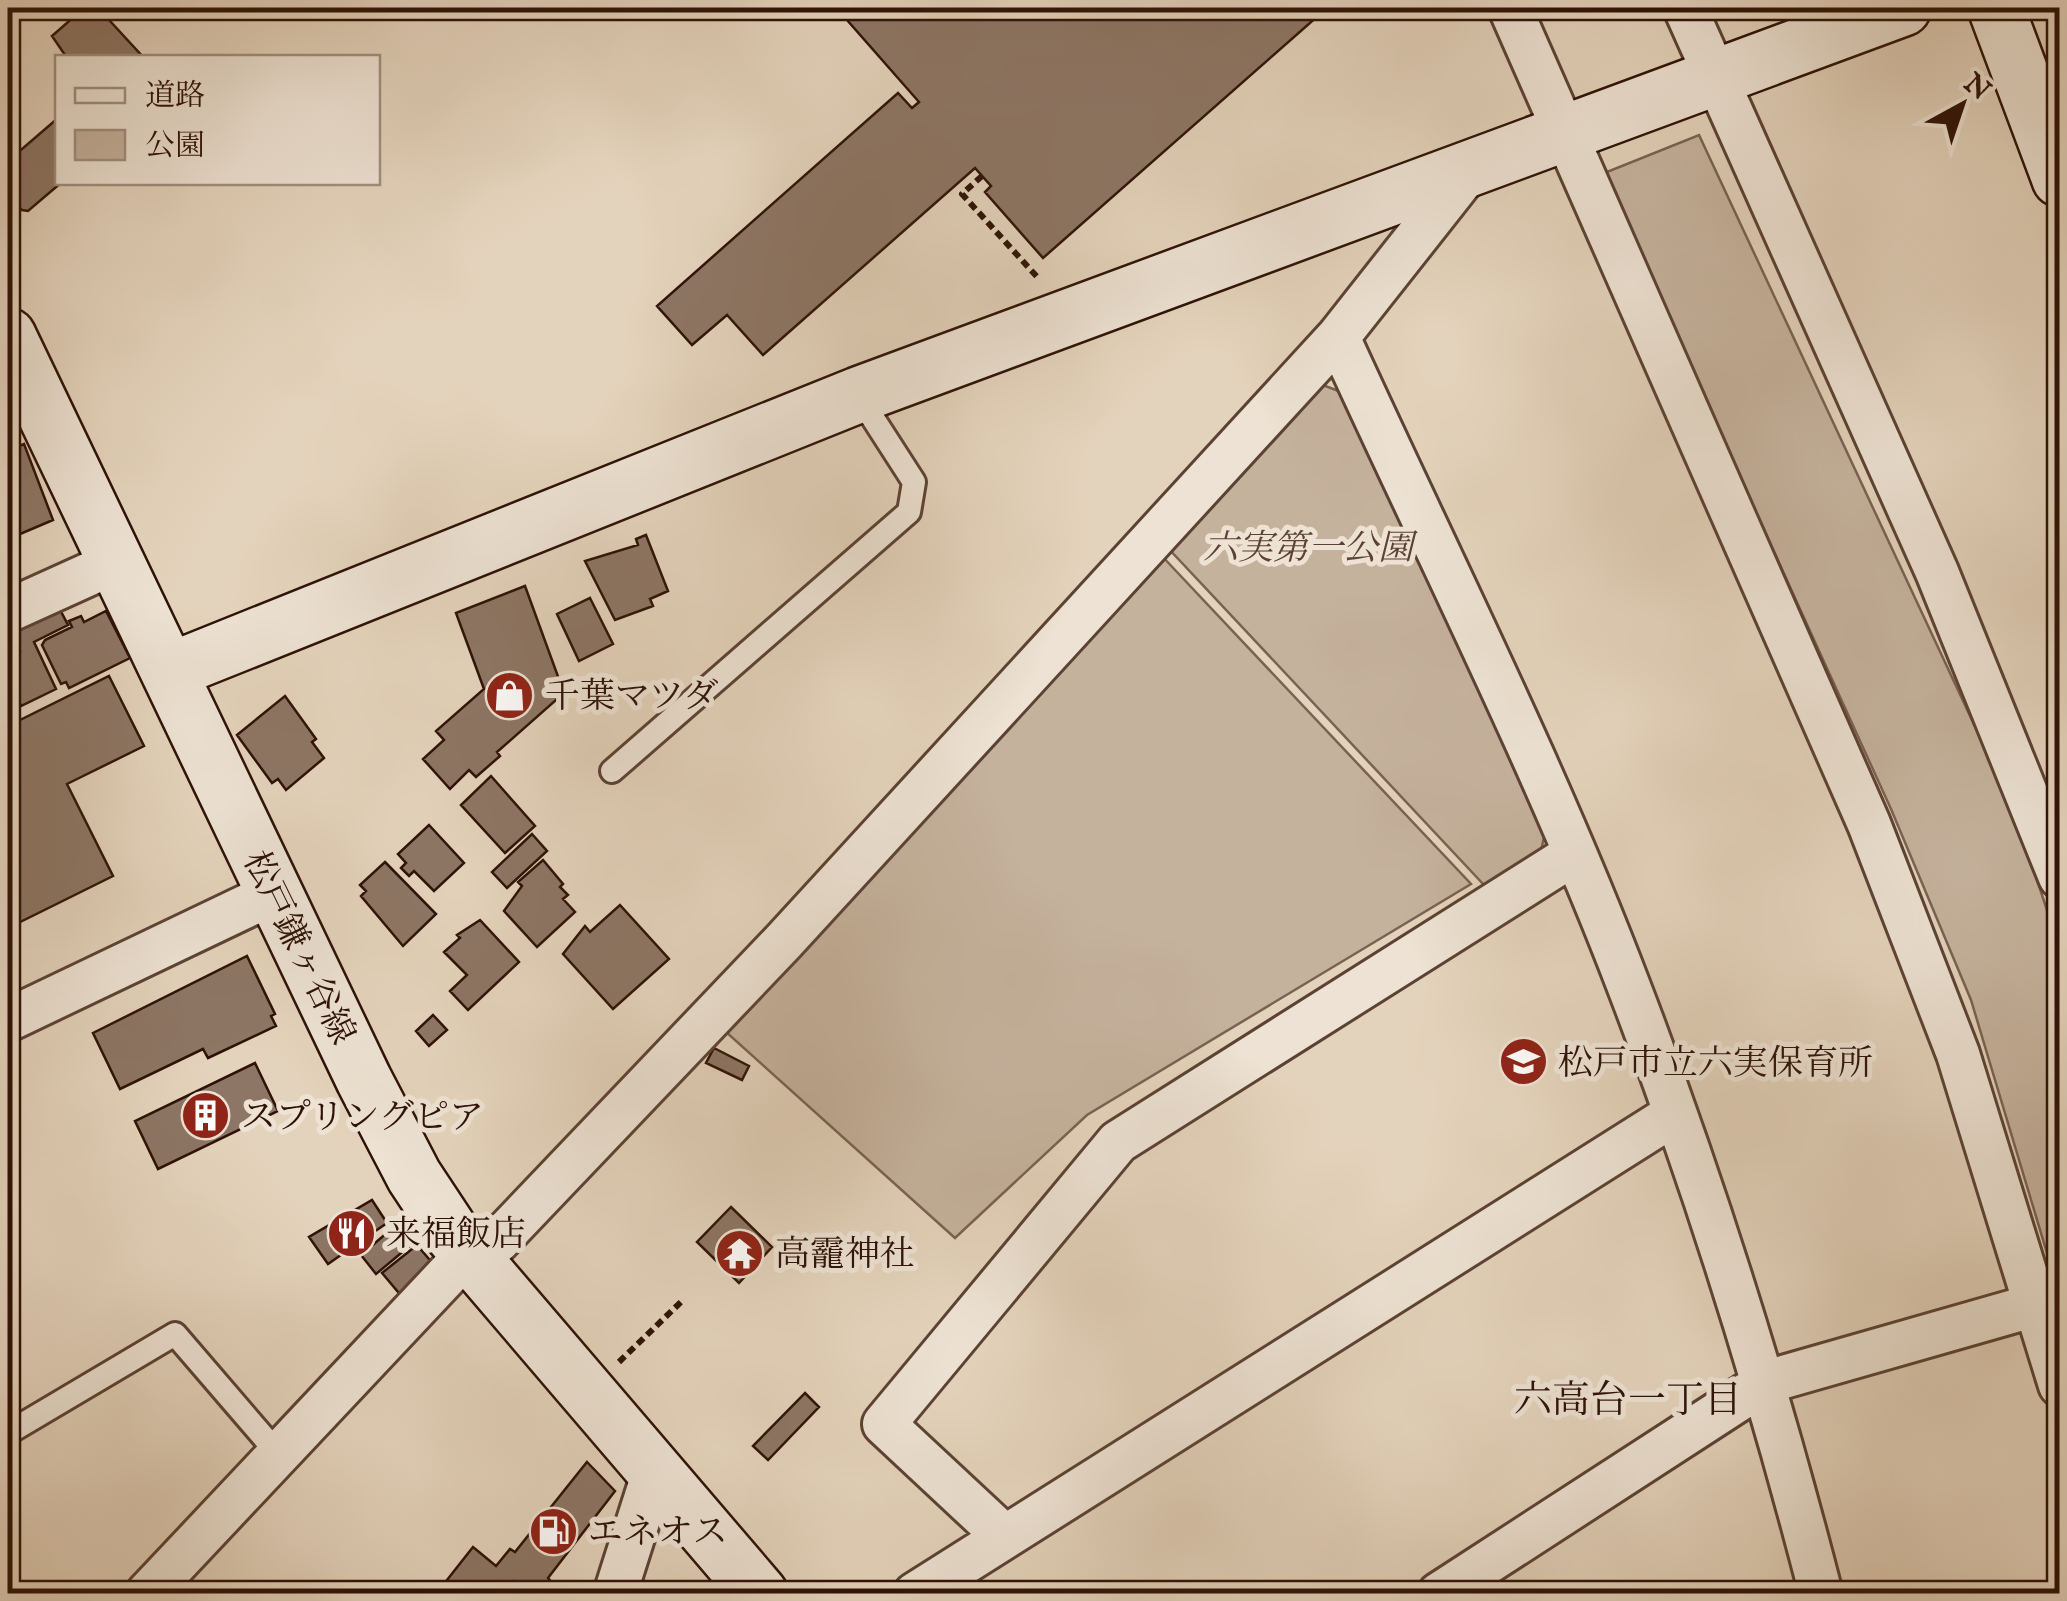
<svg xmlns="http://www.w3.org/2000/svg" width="2067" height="1601" viewBox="0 0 2067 1601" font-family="'IM FELL English','Noto Serif JP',serif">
  <rect width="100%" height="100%" fill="#e4d3bc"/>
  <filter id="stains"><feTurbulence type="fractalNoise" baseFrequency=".002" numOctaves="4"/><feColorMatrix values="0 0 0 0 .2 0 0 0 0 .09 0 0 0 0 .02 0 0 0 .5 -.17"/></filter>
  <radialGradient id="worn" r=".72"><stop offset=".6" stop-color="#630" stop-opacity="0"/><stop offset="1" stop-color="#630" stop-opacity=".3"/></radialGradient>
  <path fill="#c5b29d" stroke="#7a6252" stroke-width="2.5" d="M1699,135L2013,808L2059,946V1293L1971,1000L1891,809L1602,174Z
    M1320,384L1352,396L1546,829L1539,859L1485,886L1168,548Z
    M1160,554L1471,884L1087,1115L955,1238L716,1023Z"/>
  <path fill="#8d7665" stroke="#2e1207" stroke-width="2.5" d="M84,8H98L144,58H67L52,36Z
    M846,8H1327L1043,258L985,192L991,186L975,168L763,355L727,315L692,345L657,306L898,93L912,108L919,102L840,12Z
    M58,118V182H62L28,211L22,210L8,195V161Z
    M24,444L53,520L20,534L8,506V451Z
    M646,535L668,591L650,599L653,606L615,620L585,561L638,545L636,539Z
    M525,586L564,693L497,752L500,756L476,777L469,770L450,789L423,759L444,740L436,731L484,689L456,613Z
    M590,598L613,644L579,661L557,614Z
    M55,600L68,625L34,642L56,689L21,706L8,677V657L20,651L16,643L20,640L12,624Z
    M106,611L130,658L69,688L66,682L61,684L42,645L45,640L72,627L69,621L81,616L84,622Z
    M109,676L144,746L67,784L113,876L8,928V726Z
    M285,696L316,739L312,742L324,758L286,790L278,779L272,783L237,735Z
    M491,776L535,826L505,853L461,805Z
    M429,825L464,863L434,891L414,871L409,876L401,868L406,863L398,854Z
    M532,834L547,851L507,888L492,872Z
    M543,860L563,884L560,887L568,895L563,899L575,912L537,947L504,911L522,886L518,882Z
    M385,862L436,914L403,946L361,896L366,891L360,885Z
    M620,905L669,959L613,1009L563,954L585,926L590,932Z
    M480,920L519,962L468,1010L450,991L467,975L444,952L460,938L457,935Z
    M247,956L275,1014L271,1016L276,1026L208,1058L203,1049L120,1089L93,1033Z
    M433,1015L447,1030L429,1046L416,1031Z
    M714,1048L749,1066L742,1080L706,1063Z
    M255,1063L278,1111L158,1169L135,1121Z
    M372,1200L387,1223L328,1264L309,1237Z
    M731,1207L772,1247L739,1283L697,1242Z
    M402,1220L418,1239L376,1274L361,1255Z
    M417,1245L434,1265L404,1299L382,1273Z
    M805,1393L819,1407L768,1460L753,1446Z
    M587,1462L615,1491L548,1578L562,1594H530L514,1581L505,1594H436L473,1547L496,1566L510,1549L515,1552Z"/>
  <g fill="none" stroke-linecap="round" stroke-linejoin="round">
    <defs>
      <path id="lane" d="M612,771L909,512L914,482L858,395
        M8,1433L175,1334L279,1455"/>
      <path id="street" d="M1510,8L1869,824L1958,1054L2060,1385
        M1685,8L1937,572L2060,877
        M1338,337C1436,552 1545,766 1629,987C1705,1185 1768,1388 1821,1594
        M8,611L116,562
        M8,1020L274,893
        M1004,1536L884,1424L1118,1142L1574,854
        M147,1594L451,1271L498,1241L784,941L1338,337L1469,171
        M615,1594L654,1471
        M915,1594L1673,1115
        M1439,1594L1766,1382L2060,1298"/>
      <path id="secondary" d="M1996,8L2060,179
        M8,336L364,1080L414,1176L453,1235L760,1594
        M170,671L858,395L1903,8"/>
    </defs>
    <use href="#lane" stroke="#5c4234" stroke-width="28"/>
    <use href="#street" stroke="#5c4234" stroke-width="48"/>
    <use href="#secondary" stroke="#2e1207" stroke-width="60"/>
    <path stroke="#2e1207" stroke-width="6" stroke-dasharray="8 5" stroke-linecap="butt" d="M982,176L962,194L1039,279
      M619,1362L683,1300"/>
    <use href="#lane" stroke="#ede2d3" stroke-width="22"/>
    <use href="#street" stroke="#ede2d3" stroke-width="42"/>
    <use href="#secondary" stroke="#ede2d3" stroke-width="55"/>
  </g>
  <defs>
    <symbol id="shop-disc" viewBox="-11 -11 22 22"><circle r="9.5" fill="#8f2418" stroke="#ede2d3"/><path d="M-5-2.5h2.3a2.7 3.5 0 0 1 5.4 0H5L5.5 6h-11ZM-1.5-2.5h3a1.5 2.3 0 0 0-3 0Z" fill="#fff"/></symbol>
    <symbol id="school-disc" viewBox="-11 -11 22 22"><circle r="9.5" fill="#8f2418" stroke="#ede2d3"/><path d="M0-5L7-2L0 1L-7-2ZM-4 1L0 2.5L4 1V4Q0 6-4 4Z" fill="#fff"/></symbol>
    <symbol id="building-disc" viewBox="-11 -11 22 22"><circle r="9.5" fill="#8f2418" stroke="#ede2d3"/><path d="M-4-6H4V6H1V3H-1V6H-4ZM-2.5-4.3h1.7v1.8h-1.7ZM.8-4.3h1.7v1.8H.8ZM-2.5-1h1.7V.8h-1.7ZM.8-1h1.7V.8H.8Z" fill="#fff"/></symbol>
    <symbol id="restaurant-disc" viewBox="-11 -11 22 22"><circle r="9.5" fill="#8f2418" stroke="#ede2d3"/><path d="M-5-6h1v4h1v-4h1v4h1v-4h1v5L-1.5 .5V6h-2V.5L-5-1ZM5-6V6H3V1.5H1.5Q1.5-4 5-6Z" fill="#fff"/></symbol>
    <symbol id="temple-disc" viewBox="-11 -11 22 22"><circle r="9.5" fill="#8f2418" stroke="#ede2d3"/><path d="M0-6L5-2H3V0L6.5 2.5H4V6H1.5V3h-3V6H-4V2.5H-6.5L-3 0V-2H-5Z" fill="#fff"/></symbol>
    <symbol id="fuel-disc" viewBox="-11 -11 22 22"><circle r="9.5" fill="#8f2418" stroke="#ede2d3"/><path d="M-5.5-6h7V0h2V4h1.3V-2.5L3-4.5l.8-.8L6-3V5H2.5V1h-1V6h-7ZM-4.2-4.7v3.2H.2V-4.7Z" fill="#fff"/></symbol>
  </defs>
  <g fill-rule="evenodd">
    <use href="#shop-disc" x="482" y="668" width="55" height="55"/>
    <use href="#school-disc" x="1496" y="1034" width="55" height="55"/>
    <use href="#building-disc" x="178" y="1088" width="55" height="55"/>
    <use href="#restaurant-disc" x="324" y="1206" width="55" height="55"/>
    <use href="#temple-disc" x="712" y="1226" width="55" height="55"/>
    <use href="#fuel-disc" x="526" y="1504" width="55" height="55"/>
  </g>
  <g text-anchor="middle" stroke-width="10" stroke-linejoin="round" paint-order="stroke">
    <g font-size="35" font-style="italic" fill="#5b4234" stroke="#ede2d3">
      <text x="1308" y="559">六実第一公園</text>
    </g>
    <g font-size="35" fill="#2e1207" stroke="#ede2d3" text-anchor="start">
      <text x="545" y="707">千葉マツダ</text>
      <text x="1558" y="1074">松戸市立六実保育所</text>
      <text x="241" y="1128">スプリングピア</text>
      <text x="386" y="1245">来福飯店</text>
      <text x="775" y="1265">高靇神社</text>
      <text x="588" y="1543">エネオス</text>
    </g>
    <g font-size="35" fill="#2e1207" stroke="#ede2d3">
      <text transform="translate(300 947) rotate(64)" y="12">松戸鎌ヶ谷線</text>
    </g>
    <g font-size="38" fill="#2e1207" stroke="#ede2d3">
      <text x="1628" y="1412">六高台一丁目</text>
    </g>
  </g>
  <rect width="2067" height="1601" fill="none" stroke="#e4d3bc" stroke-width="40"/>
  <rect x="10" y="10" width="2047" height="1581" fill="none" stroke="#2e1207" stroke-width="5"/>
  <rect x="20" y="20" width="2027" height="1561" fill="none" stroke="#2e1207" stroke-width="2.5"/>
  <rect x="55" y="55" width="325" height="130" fill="#ede2d3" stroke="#a18f81" stroke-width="2.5"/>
  <rect x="75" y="88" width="50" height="15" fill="#ede2d3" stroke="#a18f81" stroke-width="2.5"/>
  <text x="145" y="105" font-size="30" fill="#2e1207">道路</text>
  <rect x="75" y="130" width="50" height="30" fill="#c5b29d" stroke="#a18f81" stroke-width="2.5"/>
  <text x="145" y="155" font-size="30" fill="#2e1207">公園</text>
  <g transform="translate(1962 105) rotate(40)" stroke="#ede2d3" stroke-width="8" paint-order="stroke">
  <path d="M0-8L18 38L0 25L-18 38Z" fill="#2e1207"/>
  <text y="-15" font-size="28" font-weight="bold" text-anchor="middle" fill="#2e1207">N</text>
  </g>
  <rect width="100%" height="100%" filter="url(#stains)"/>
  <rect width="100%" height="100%" fill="url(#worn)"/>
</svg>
